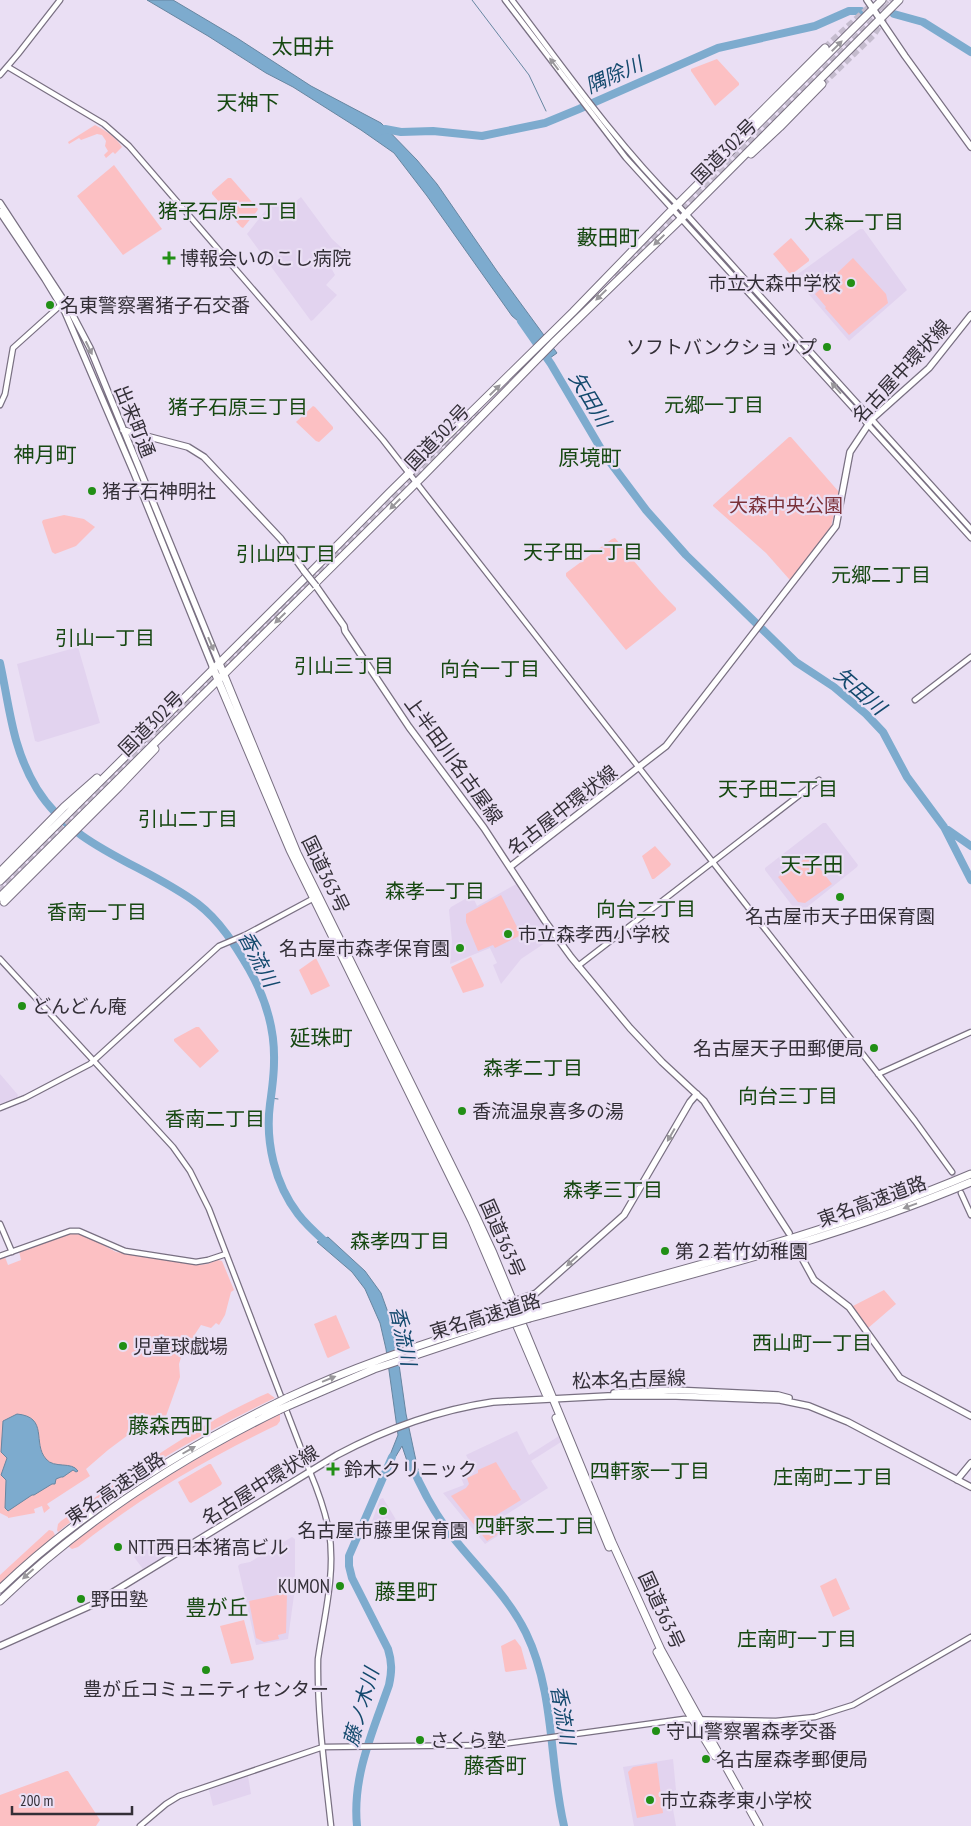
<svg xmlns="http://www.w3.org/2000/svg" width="971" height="1826" viewBox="0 0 971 1826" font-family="'PT Sans Narrow','Noto Sans JP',sans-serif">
  <rect width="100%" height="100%" fill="#eadff4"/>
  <path fill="#e2d3ef" d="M301,197L332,239L343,249L329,264L335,275L326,285L337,295L313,320L311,321L247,234L273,201L284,211Z
    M860,229H863L907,290L849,341L794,277Z
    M78,647L100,723L38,742L35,741L17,664Z
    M823,823H826L858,865L857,867L801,912H797L765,870V868Z
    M518,883L554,937L521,959L501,984L493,965L497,963L490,948L450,964L452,941L449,910L451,907L472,895L477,906Z
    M0,1074L18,1095L17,1098L0,1104Z
    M517,1431L529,1455L559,1436L561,1442L531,1461L548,1488L501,1518L509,1529L485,1544L443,1493L464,1485L460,1475L473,1469L466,1455Z
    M383,1498L398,1523L377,1534L371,1524L380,1499Z
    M292,1537L295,1539V1588L288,1639L256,1645L238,1566L240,1564L250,1562Z
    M156,1544L163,1557L143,1569L134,1557Z
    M673,1759L676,1790L670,1792L676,1826H634L623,1767Z
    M248,1776L251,1794L213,1806L209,1790Z"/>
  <path fill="#fcc0c3" d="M717,59L739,83V85L715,106L691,71V69Z
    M95,125C106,131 116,137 122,147L115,154L113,152L106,158L104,155L108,151L105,146L106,141L102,135L97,134L81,140L79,138L69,144L68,142Z
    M114,165L162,229L123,255L77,196Z
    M228,178H231L258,209L257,211L243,228L241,227L212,194V192Z
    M791,238L809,259V261L792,274L789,273L773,254Z
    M853,258L886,294L888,303L849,335L825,308L826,307L815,294Z
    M313,406L315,407L333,427V429L319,442L316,441L296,422Z
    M789,437H791L839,492L831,527L791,580L789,579L766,553L713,506V505Z
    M64,515L84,519L95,527L76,546L55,554L52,552L42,522L43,520Z
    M615,538C635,562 654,586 676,608V610L626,650L566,576V573L612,539Z
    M655,846L671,864L670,866L654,879H652L642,856Z
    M809,855L832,884L805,903L798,902L778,877L796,863L797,865Z
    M501,895L521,935L495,948L493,945L478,951L466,922V914Z
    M471,957L484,985L483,987L463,993L451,967Z
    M316,958L330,986L311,995L299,970Z
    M196,1027H199L219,1051L200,1068L174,1041V1039Z
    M70,1233L84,1235L116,1252L199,1265L207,1264L218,1260L222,1261L234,1290L231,1292L225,1315L219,1325L216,1323L211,1328L201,1325L182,1354L179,1364L180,1377L166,1416L153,1425L128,1435L108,1450L86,1469L90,1476L47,1504L50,1508L44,1513L42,1506L34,1509L35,1513L8,1518V1517L0,1513V1259L5,1257L8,1265L21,1260L19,1251Z
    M884,1290L896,1304L867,1329L851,1307Z
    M336,1315L350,1348L328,1358L327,1357L314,1324Z
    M268,1393L275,1398C198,1435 124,1478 58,1532L57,1530L58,1524L61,1521C127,1476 194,1425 268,1393Z
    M280,1414V1421L277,1425C206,1459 139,1498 78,1547L72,1549L68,1546C134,1495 204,1451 280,1414Z
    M496,1462L513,1490H515L521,1500L495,1516L504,1530L487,1541L451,1496L466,1488L469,1484L467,1478L478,1473V1470Z
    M209,1464H211L222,1483L221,1485L191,1503L189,1502L178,1482Z
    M49,1530L53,1531L55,1535L0,1585V1575Z
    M836,1578L850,1609L833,1617L820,1586Z
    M287,1593L286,1633L278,1635L279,1639L264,1642L256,1638L249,1601Z
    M244,1620L254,1658L253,1660L231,1664L220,1626Z
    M515,1639L521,1647L527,1669L506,1672L505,1671L501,1646Z
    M657,1763L663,1813L637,1818L628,1772L633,1767Z
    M66,1771H68L100,1820L96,1826H0V1795Z"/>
  <path fill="#7dabce" stroke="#6786a1" d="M147,0H173L237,38L311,86L381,123L417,160L437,184L497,271L557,353L550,358L531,332L512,316L427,196L394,153L361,130L293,87L266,73L208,36Z
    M328,1237L365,1271L381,1293L394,1329L406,1414L418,1470L412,1476L402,1446L390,1466L386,1465L398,1435L386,1349L380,1323L365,1289L352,1272L317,1242Z
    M17,1414C49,1417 32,1443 46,1459C54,1469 72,1461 78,1471L76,1472L73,1470L63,1477H61L56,1479L55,1484H52L34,1495H32L8,1511L5,1508L6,1480L1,1475L7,1458L1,1452L3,1421Z"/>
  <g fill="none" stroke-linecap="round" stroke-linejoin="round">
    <path stroke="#6786a1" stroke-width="1" d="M472,0L529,75L546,111
      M271,1098L278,1099"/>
    <path stroke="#7dabce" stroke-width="8" d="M894,14L923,22L971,52
      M378,132L385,129L401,132L433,131L482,136L545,123L579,109L718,48L815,26L849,11H861
      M521,321L551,364L604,454L646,510L686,555L796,662L834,687L866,714L883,732L907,777L944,827L971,880
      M0,663C10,709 12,748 37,789C74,849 145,864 198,904C220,921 235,945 249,969C265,997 275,1030 274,1062C274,1076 272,1090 270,1104C265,1142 275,1184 298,1214C307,1226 319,1236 330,1246
      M948,830L971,846
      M411,1464C422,1490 435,1514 452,1536C477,1568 508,1596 526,1633C555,1693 549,1762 564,1826
      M357,1826C352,1776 373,1731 389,1685C392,1671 392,1662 388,1649L352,1578L349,1566V1556L392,1457"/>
    <path stroke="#c5bcce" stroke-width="4.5" stroke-dasharray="4.5 2" stroke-linecap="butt" d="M952,1172L961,1193"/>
    <path stroke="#c5bcce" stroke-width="7" stroke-dasharray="7 3.5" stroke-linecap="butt" d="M878,9L887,0
      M825,48L874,3
      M822,84L873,35L885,17
      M616,277L894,0
      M0,892L234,656L480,413"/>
    <defs>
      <path id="minor" d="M505,0L626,158L971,538
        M512,0C565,70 616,143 678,205L971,529
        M8,67L104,124L129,146L383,440L915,1121L952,1172
        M0,75L18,54L60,0
        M0,405L5,394L13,348L63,303
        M915,700L971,657
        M0,959L173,1147L190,1171L209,1209L310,1472C318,1491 325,1511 329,1531C336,1573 324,1617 318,1659C317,1714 325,1771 331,1826
        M578,966L819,780
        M878,1074L971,1032
        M0,1108L25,1098L90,1064L219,946L245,935L316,897
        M961,1193L971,1215
        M0,1224L12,1252
        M0,1256L70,1231H79L125,1251L196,1262L208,1260L226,1254
        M140,1826L166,1804L179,1796L323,1747L495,1745L684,1719L776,1721L815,1717L853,1705L971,1637"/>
      <path id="major" d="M867,0L905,56L971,147
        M0,203L70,310L90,348L219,663
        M0,212L45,279L65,312L134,473L213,668
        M123,430L188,447L204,457L281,539L304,571
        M316,586L344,626L345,631L409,727L484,828L545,921L571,957L630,1028L662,1062L704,1101L789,1233
        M511,866L666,746L836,526L850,452L872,419L929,368L971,315
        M797,1249L814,1280L849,1307L900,1378L971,1416
        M509,1303L536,1293L624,1215L690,1102L697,1094
        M614,1393L673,1390L778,1395L789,1398
        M957,1480L971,1463
        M0,1646L92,1605L337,1455C386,1429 439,1410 493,1402L608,1396H676L780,1400L809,1406L848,1422L971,1487"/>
      <path id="highway" d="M751,154L780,127L822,84
        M719,157L737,136L825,48
        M219,663L297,853L466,1195L493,1253L612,1542L661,1650L759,1826
        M213,668L290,850L472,1221L546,1394
        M0,872L64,807L97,778
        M0,881L316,567L389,493L573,312L666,216L882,0
        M0,897L423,476L555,341L682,218L899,0
        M4,902L119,787L155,749
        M528,1312C677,1270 828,1235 971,1174
        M530,1318C679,1277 829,1242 971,1182
        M287,1398C355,1366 426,1342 498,1321
        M290,1405L374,1369L500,1327
        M556,1418L609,1547
        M0,1589C81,1511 177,1452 277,1403
        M0,1601C82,1522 177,1460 279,1410
        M657,1652L687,1710L715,1756"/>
    </defs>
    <use href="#minor" stroke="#797082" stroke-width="7"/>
    <use href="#major" stroke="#797082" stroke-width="8"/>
    <use href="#highway" stroke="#797082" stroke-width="9"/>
    <use href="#minor" stroke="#fff" stroke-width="4.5"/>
    <use href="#major" stroke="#fff" stroke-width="5.5"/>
    <use href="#highway" stroke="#fff" stroke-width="7"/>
    <defs>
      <path id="major-bridge" d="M304,571L316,586"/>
      <path id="highway-bridge" d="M498,1321L528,1312
        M500,1327L530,1318
        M277,1403L287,1398
        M279,1410L290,1405"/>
    </defs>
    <use href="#major-bridge" stroke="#797082" stroke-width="8" stroke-linecap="butt"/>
    <use href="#highway-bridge" stroke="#797082" stroke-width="9" stroke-linecap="butt"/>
    <use href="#major-bridge" stroke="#fff" stroke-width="5.5"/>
    <use href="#highway-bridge" stroke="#fff" stroke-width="7"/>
  </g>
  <defs><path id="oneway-solid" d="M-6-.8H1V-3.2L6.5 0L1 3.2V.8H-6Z" transform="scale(1.25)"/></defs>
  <g fill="#99979b">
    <use href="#oneway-solid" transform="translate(837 46) rotate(-45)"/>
    <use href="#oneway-solid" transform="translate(554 64) rotate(-127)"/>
    <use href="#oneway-solid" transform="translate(659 240) rotate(136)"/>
    <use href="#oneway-solid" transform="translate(601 295) rotate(136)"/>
    <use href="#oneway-solid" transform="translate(89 348) rotate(64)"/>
    <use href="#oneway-solid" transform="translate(836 388) rotate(-132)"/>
    <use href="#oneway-solid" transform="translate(495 390) rotate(-45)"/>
    <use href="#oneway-solid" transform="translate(395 504) rotate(135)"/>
    <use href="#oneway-solid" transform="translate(280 618) rotate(136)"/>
    <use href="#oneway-solid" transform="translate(211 644) rotate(67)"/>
    <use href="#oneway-solid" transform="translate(671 1135) rotate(120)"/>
    <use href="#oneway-solid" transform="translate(910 1206) rotate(160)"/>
    <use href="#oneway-solid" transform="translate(572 1261) rotate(138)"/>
    <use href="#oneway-solid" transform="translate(329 1379) rotate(-22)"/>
    <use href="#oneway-solid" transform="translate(189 1450) rotate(-30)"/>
    <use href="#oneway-solid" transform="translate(28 1574) rotate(138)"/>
  </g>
  <g fill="#218f15" stroke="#eadff4" stroke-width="2">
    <path d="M166.5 250.5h5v5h5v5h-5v5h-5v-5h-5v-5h5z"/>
    <circle cx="851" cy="283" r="5"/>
    <circle cx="50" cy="305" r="5"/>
    <circle cx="827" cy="347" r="5"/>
    <circle cx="92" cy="491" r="5"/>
    <circle cx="840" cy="897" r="5"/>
    <circle cx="508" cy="934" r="5"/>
    <circle cx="460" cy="948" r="5"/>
    <circle cx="22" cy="1006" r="5"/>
    <circle cx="874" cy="1048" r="5"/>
    <circle cx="462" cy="1111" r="5"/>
    <circle cx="665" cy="1251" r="5"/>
    <circle cx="123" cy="1346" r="5"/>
    <path d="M330.5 1461.5h5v5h5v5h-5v5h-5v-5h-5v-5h5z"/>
    <circle cx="383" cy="1511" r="5"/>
    <circle cx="118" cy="1547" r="5"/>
    <circle cx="340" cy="1586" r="5"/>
    <circle cx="81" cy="1599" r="5"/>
    <circle cx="206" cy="1670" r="5"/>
    <circle cx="656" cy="1731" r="5"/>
    <circle cx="420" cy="1740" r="5"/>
    <circle cx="706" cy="1759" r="5"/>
    <circle cx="650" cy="1800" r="5"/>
  </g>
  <g text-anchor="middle" stroke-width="4.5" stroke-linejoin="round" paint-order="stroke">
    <g font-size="19" fill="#332f37" stroke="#eadff4">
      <text transform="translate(724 151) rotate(-45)" y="7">国道302号</text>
      <text transform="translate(901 371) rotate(-47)" y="7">名古屋中環状線</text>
      <text transform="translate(135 421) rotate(68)" y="7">出来町通</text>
      <text transform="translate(437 437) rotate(-46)" y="7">国道302号</text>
      <text transform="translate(151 723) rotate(-45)" y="7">国道302号</text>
      <text transform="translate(454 760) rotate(54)" y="7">上半田川名古屋線</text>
      <text transform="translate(562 810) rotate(-38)" y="7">名古屋中環状線</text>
      <text transform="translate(326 874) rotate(64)" y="7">国道363号</text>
      <text transform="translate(872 1201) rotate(-20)" y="7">東名高速道路</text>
      <text transform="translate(503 1238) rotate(66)" y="7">国道363号</text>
      <text transform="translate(485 1316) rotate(-17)" y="7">東名高速道路</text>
      <text transform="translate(629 1379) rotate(-2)" y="7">松本名古屋線</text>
      <text transform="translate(260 1485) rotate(-32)" y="7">名古屋中環状線</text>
      <text transform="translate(115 1488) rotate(-34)" y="7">東名高速道路</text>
      <text transform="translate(662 1610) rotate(65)" y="7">国道363号</text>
    </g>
    <g font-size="19" fill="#332f37" stroke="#eadff4" text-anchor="start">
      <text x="180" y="265">博報会いのこし病院</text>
      <text x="841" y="290" text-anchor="end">市立大森中学校</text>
      <text x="60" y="312">名東警察署猪子石交番</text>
      <text x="817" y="354" text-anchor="end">ソフトバンクショップ</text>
      <text x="102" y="498">猪子石神明社</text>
      <text x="840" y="923" text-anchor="middle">名古屋市天子田保育園</text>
      <text x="518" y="941">市立森孝西小学校</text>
      <text x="450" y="955" text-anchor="end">名古屋市森孝保育園</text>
      <text x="32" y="1013">どんどん庵</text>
      <text x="864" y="1055" text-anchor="end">名古屋天子田郵便局</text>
      <text x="472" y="1118">香流温泉喜多の湯</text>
      <text x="675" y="1258">第２若竹幼稚園</text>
      <text x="133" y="1353">児童球戯場</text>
      <text x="344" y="1476">鈴木クリニック</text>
      <text x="383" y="1537" text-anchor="middle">名古屋市藤里保育園</text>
      <text x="128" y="1554">NTT西日本猪高ビル</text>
      <text x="330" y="1593" text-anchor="end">KUMON</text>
      <text x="91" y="1606">野田塾</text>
      <text x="206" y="1696" text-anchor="middle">豊が丘コミュニティセンター</text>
      <text x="666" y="1738">守山警察署森孝交番</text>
      <text x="430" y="1747">さくら塾</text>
      <text x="716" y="1766">名古屋森孝郵便局</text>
      <text x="660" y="1807">市立森孝東小学校</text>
    </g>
    <g font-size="19" fill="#7b323a" stroke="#eadff4">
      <text x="786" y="512">大森中央公園</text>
    </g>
    <g font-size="20" font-style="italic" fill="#13496d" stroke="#eadff4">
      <text transform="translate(614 75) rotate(-24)" y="7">隅除川</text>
      <text transform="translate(590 399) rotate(59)" y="7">矢田川</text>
      <text transform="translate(860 691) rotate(41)" y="7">矢田川</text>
      <text transform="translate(258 959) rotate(62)" y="7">香流川</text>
      <text transform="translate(403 1336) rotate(78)" y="7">香流川</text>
      <text transform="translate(361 1707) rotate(-74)" y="7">藤ノ木川</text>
      <text transform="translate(563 1715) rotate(80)" y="7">香流川</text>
    </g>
    <g font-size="20" fill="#164811" stroke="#eadff4">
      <text x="228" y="218">猪子石原二丁目</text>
      <text x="854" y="229">大森一丁目</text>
      <text x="714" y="412">元郷一丁目</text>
      <text x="238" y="414">猪子石原三丁目</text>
      <text x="583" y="559">天子田一丁目</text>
      <text x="286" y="561">引山四丁目</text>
      <text x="881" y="582">元郷二丁目</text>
      <text x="105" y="645">引山一丁目</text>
      <text x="344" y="673">引山三丁目</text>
      <text x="490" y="676">向台一丁目</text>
      <text x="778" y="796">天子田二丁目</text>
      <text x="188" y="826">引山二丁目</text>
      <text x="435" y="898">森孝一丁目</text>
      <text x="646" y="916">向台二丁目</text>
      <text x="97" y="919">香南一丁目</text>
      <text x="533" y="1075">森孝二丁目</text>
      <text x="788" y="1103">向台三丁目</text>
      <text x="215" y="1126">香南二丁目</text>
      <text x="613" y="1197">森孝三丁目</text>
      <text x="400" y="1248">森孝四丁目</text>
      <text x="812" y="1350">西山町一丁目</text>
      <text x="650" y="1478">四軒家一丁目</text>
      <text x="833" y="1484">庄南町二丁目</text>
      <text x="535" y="1533">四軒家二丁目</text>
      <text x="797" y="1646">庄南町一丁目</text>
    </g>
    <g font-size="21" fill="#164811" stroke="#eadff4">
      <text x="303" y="54">太田井</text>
      <text x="248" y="110">天神下</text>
      <text x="608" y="245">藪田町</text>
      <text x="45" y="462">神月町</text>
      <text x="590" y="465">原境町</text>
      <text x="812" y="872">天子田</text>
      <text x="321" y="1045">延珠町</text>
      <text x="170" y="1433">藤森西町</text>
      <text x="406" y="1599">藤里町</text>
      <text x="217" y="1615">豊が丘</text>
      <text x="495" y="1773">藤香町</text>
    </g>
  </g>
  <path d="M12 1806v8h120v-8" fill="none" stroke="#332f37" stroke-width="2.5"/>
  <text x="20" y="1806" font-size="15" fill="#332f37" stroke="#eadff4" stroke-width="4" paint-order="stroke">200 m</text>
</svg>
